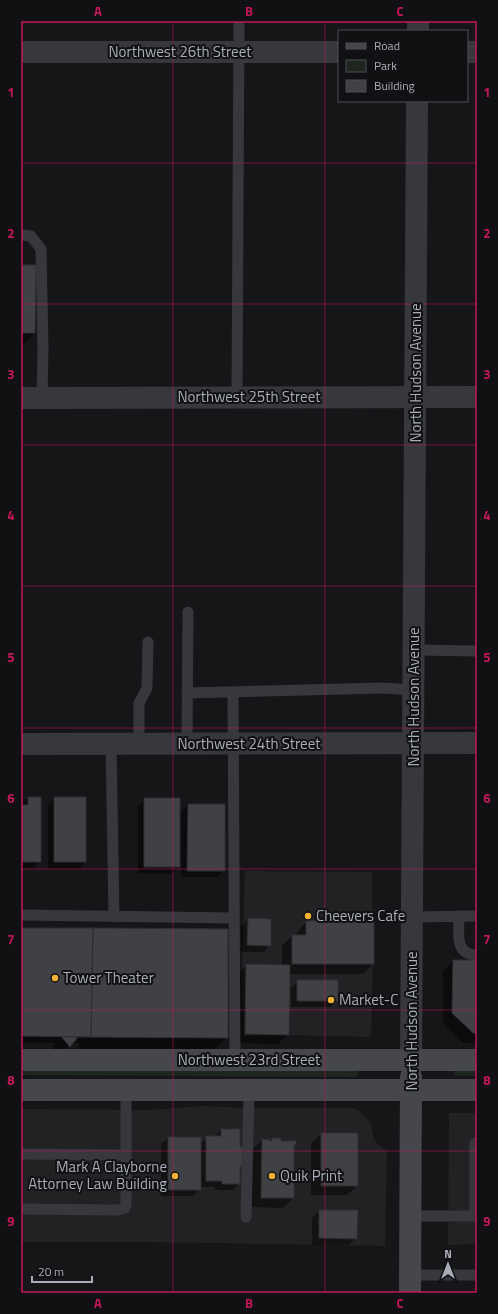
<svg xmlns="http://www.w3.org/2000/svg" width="498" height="1314" viewBox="0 0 498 1314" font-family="'Titillium Web',sans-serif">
  <rect width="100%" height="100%" fill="#161618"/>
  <path fill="#222225" d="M245,871L372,872L373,963L371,1037L289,1035L244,1036L242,961Z
    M203,1106L248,1108H354L358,1110L366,1117L371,1125L374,1139L377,1144L387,1151L385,1246L147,1242H21V1109L150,1110Z
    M449,1113H477V1244L448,1245Z"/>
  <path fill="#1e261f" d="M21,1069L356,1070L358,1072V1075L354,1077L21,1075Z
    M455,1070H477V1076H457L454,1074Z"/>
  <path fill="#0007" d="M21,266L34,333L25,343H21Z
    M28,798L40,861L33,868H21V805Z
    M55,798L85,862L78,869H48V805Z
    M145,799L179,814L188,805L224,871L217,877H181V865L172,874L138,873V806Z
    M248,919L270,945L263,952H241V926Z
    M351,919L373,964L363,974H289L288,1034L278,1044L236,1043L237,975L247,965L282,966V946L292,936H297V932L306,922L349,921Z
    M21,929L227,1037L214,1050L79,1049V1043H72L59,1056L52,1047L56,1043L21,1042Z
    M453,961H477V1043H463L443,1023V971Z
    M298,981L337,1000L330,1007H291V988Z
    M221,1130L241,1167L239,1169V1184L232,1190H215V1187H200V1189L193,1196H161V1144L168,1138L200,1144L207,1137H214Z
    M321,1134L357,1186L347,1195H311V1143Z
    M272,1139L293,1146V1198L283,1208L252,1207V1150L262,1140L269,1142Z
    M319,1211H357L356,1238L349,1245H312V1218Z"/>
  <path fill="#404145" stroke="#303034" d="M21,265H36L35,333H21Z
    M28,797H41V862H21V805H28Z
    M54,797H86V862H54Z
    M144,798H180V867H144Z
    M188,804H225V871H187Z
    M248,918L271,919V946L247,945Z
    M350,918H374V964H292V935H306V921L350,920Z
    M21,928H93L91,1037L21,1036Z
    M93,928L228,929V1038L91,1037Z
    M453,960H477V1033H473L452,1013Z
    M246,964L290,965L289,1035L245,1034Z
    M297,980H338V1001H297Z
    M61,1036L69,1037H78L70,1047Z
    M221,1129H240V1147H242V1167H240V1184H222V1181H206V1136H221Z
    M321,1133H358V1186H321Z
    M168,1137H201V1190H168Z
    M272,1138H281V1141H296V1145H294V1198H261L262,1139L270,1140V1141H272Z
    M319,1210H358L357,1239L319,1238Z"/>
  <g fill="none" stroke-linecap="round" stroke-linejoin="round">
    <path stroke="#37383d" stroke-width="11" d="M21,235L31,236L41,249L43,349L42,398
      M237,397L239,21
      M414,650L477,651
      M233,692L235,1060
      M187,693L383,688L414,690
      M111,744L114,917
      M139,744V703L147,688L148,642
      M187,744L188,612
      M21,915L234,918
      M459,916C459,933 454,955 477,955
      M412,917L477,916
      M21,1154L126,1155
      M21,1209L118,1210L125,1208L126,1204V1090
      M411,1216H477
      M475,1216V1143H477
      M246,1217L249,1090
      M410,1275H477"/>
    <path stroke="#37383d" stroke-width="22" d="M418,31V21
      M21,52H339
      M467,52H477
      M21,398L477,397
      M21,744L477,743
      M411,1060L417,101"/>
    <path stroke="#45474d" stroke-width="22" d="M21,1060H477
      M21,1090H477
      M410,1293L411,1077"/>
  </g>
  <path fill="none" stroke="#c2185b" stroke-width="1" stroke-opacity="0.55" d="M173,21V1293M325,21V1293M21,163H477M21,304H477M21,445H477M21,586H477M21,728H477M21,869H477M21,1010H477M21,1151H477"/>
  <g fill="#f2b134" stroke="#111113" stroke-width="1.5">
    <circle cx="308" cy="916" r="4"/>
    <circle cx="55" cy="978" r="4"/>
    <circle cx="331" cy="1000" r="4"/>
    <circle cx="175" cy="1176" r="4"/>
    <circle cx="272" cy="1176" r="4"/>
  </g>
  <g text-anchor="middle" stroke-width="4" stroke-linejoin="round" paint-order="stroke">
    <g font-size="15" fill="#a8adb8" stroke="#111113">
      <text x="180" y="57">Northwest 26th Street</text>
      <text transform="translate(416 373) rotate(-90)" y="5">North Hudson Avenue</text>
      <text x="249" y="402">Northwest 25th Street</text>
      <text transform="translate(414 697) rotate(-90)" y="5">North Hudson Avenue</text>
      <text x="249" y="749">Northwest 24th Street</text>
      <text transform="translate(412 1021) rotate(-90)" y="5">North Hudson Avenue</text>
      <text x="249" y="1065">Northwest 23rd Street</text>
    </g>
    <g font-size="15" fill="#a8adb8" stroke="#111113" text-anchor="start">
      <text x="316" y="921">Cheevers Cafe</text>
      <text x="63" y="983">Tower Theater</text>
      <text x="339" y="1005">Market-C</text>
      <text x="167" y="1172" text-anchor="end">Mark A Clayborne<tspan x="167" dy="17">Attorney Law Building</tspan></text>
      <text x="280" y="1181">Quik Print</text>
    </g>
  </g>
  <rect width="498" height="1314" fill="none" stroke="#111113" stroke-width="44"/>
  <rect x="338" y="30" width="130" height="72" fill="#111113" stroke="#4d4f55"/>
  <rect x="346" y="43" width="20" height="6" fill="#45474d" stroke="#4d4f55"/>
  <text x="374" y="50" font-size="12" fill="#a8adb8">Road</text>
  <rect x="346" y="60" width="20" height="12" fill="#1e261f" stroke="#4d4f55"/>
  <text x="374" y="70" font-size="12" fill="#a8adb8">Park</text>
  <rect x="346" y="80" width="20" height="12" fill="#404145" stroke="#4d4f55"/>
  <text x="374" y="90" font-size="12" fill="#a8adb8">Building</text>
  <g transform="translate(448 1264)" stroke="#111113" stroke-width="3" paint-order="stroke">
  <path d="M0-3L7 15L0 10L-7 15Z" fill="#a8adb8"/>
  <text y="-6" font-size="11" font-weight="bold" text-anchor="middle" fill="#a8adb8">N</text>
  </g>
  <path d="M32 1276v6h60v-6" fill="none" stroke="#a8adb8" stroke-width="2"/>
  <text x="38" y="1276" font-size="12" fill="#a8adb8" stroke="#111113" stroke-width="3" paint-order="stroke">20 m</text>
  <rect x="22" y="22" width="454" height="1270" fill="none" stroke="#c2185b" stroke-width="1.5"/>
  <g font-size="13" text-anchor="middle" font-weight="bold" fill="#c2185b">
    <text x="98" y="16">A</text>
    <text x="249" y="16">B</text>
    <text x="400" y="16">C</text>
    <text x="11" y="97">1</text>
    <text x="487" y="97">1</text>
    <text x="11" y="238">2</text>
    <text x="487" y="238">2</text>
    <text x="11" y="379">3</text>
    <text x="487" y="379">3</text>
    <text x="11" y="520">4</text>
    <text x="487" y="520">4</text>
    <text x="11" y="662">5</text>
    <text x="487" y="662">5</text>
    <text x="11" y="803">6</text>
    <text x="487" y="803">6</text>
    <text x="11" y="944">7</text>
    <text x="487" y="944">7</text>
    <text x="11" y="1085">8</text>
    <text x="487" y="1085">8</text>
    <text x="11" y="1226">9</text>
    <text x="487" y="1226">9</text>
    <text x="98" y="1308">A</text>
    <text x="249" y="1308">B</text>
    <text x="400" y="1308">C</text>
  </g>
</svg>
